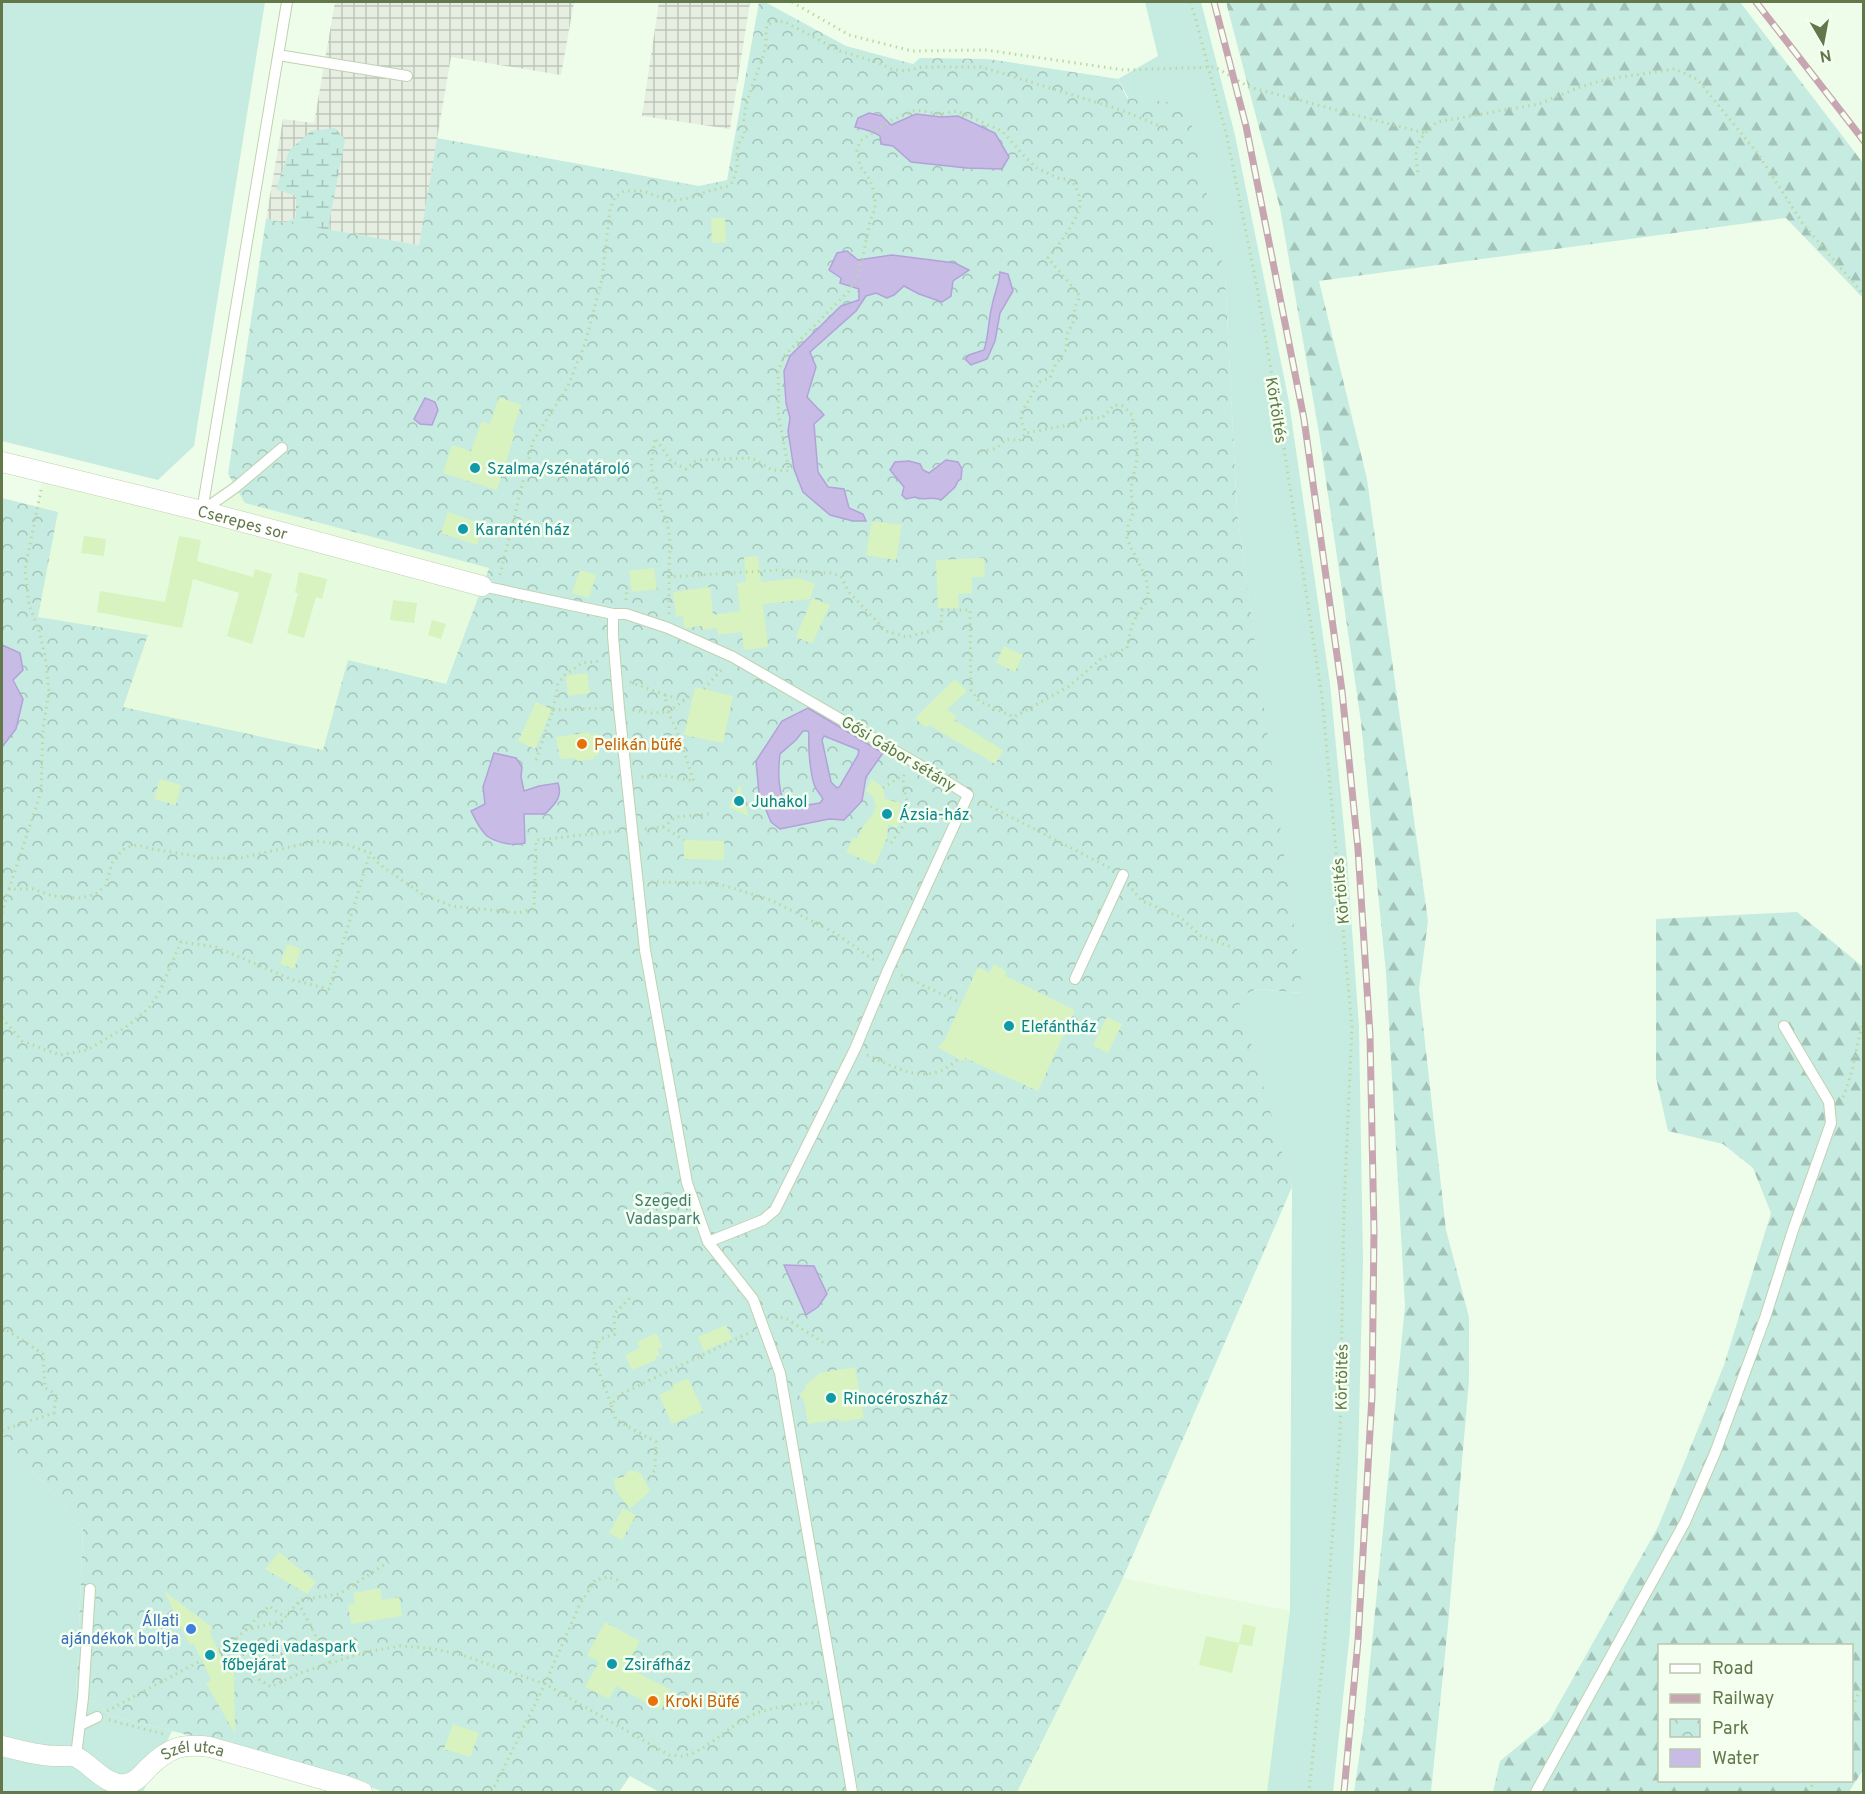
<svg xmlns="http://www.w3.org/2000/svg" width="1865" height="1794" viewBox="0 0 1865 1794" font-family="Overpass,sans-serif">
  <defs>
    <pattern id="industrial-grid" width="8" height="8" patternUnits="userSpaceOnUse" patternTransform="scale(1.5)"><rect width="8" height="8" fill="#e6eee2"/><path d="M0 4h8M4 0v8" fill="none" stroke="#bec6b9"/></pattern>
    <pattern id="forest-firs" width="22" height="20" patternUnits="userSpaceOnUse" patternTransform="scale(1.5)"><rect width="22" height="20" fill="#c6ebe1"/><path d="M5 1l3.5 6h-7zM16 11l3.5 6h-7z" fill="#a4c3b8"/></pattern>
    <pattern id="wetland-marsh" width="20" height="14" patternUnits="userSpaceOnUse" patternTransform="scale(1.5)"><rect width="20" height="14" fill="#c6ebe1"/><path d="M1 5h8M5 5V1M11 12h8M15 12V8" fill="none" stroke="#a4c3b8"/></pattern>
    <pattern id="park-crowns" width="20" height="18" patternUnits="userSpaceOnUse" patternTransform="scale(1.5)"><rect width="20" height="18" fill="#c6ebe1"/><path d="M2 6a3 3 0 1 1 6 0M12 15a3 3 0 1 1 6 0" fill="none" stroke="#a4c3b8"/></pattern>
  </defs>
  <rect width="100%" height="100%" fill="#eefde9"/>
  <path fill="#e6fadd" d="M44,473L202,511L236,487L245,503L489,568L446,684L323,751L123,707L38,617L58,512L37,507Z
    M1123,1578L1290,1611L1267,1792H1017Z"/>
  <path fill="url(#industrial-grid)" d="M335,2H574L561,75L451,57L419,245L266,219L283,119L314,123Z
    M659,2H750L730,129L642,116Z"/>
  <path fill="#c6ebe1" d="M2,2H265L194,446L158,480L2,441Z
    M1145,2H1201L1235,135L1289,402L1330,684L1347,859L1359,1027L1363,1261L1358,1461L1350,1632L1333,1792H1267L1290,1611L1292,1187L1237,998L1256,989L1302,993L1237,511L1225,276L1118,79L1158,56Z
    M4,1437L83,1530L76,1697L97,1702L111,1716L172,1731L143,1792H2V1438Z"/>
  <path fill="url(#forest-firs)" fill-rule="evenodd" d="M1226,2H1740L1863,163V298L1786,218L1319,281L1367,479L1428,921L1419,989L1446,1230L1469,1317V1380L1448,1625L1431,1792H1354L1364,1724L1405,1306L1386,973L1361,722L1319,433L1280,208Z
    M1797,912L1863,967V1770L1849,1792H1493L1500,1761L1549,1721L1658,1527L1724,1365L1771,1213L1753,1168L1723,1144L1668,1131L1656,1078V919ZM1660,1646H1852V1780H1660Z"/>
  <path fill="url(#wetland-marsh)" d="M335,128L345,140L329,223L332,239L271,230L296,217V196L276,189L289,151L311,131Z"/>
  <path fill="url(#park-crowns)" d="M759,2H765L846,46L913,64L920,58L988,59L1118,79L1127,98L1187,104L1225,276L1237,511L1303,993L1256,989L1238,998L1292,1187L1123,1578L1017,1792H659L630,1776L619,1792H383L343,1776L172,1731L111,1716L97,1702L76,1697L83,1530L4,1437L2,1438V498L58,512L38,617L148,635L123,707L323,750L348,660L446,684L489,568L245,503L228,474L266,219L419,245L437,138L699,186L727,180Z"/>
  <path fill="#c8bce7" stroke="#b2a2d9" stroke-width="1.5" fill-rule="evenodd" d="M869,113L882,116L891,125L916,114L941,117L958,116L995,133L1009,157L1002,169L967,168L911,162L893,146L881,144L880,136C871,130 866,130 855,127L858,118Z
    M847,251L858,260L892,255L955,263L969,270L953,281L951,296L942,302L919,294L904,286L894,295L887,298L876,293L866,296L856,311L810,352L816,367L807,397L824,415L814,424L818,472L828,487L844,489L849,508L863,514L866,521H853L830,515L803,492L794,469L788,431L790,418L786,403L784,371L790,356L841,306L859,300V289L840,283L841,278L829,270L837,253Z
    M1000,272L1008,274L1013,291L1000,313L995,341L987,359L971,365L965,359L969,355L984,350C989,335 988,321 992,306C994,294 999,285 1000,272Z
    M425,398L435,402L438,410L432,425L420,424L414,419Z
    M946,460L958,462L962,469L961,479L958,481L955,487L941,500C932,495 923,502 915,497L906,499L902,495L904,487L890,470L895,462L909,461L920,464L923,470L929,473Z
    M2,645L20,653L23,670L13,680L23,699L16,729L2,747Z
    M808,708L883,753L866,777L862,801L844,820L829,819L780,829L771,822L759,793L756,761L782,721ZM803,731H808L809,734C808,748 810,773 815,787C817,791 821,795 823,799L820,803L789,808C777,797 778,769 780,754L796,740ZM824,736L859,750L858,755L840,786L837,788L831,782L822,740Z
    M494,753L516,758L522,767L521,777L524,791L539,786L558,783C563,797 555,804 545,814H524L525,843C513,846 497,843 487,836C480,830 475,819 471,811L485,804L483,787Z
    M784,1265L814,1266L827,1294L818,1307L806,1315Z"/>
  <path fill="#d8f3c0" d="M711,218H725L726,242L712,243Z
    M499,397L521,405L512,432L515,433L497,490L443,473L452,445L471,451L482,421L490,424Z
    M448,512L484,525L477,545L441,533Z
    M872,521L902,525L896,560L866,555Z
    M84,536L106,539L104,556L81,553Z
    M179,536L201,540L197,561L253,577L255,569L272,574L252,644L227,636L239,593L193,579L182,628L97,612L100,591L165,602Z
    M758,556L761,582L799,578L815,584L810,599L763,604L768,647L744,650L742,632L718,635L717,628L703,630L702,626L687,628L684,627L683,616L676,617L673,592L710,587L713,615L740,611L737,583L746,582L744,557Z
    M984,558L985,577H972V593L958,594L959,608H938L936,560Z
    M654,568L657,589L632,592L629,571Z
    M580,570L596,575L589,598L572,593Z
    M299,572L327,579L322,599L316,597L304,638L287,633L298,593H295Z
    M812,598L830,605L812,644L796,637Z
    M393,600L417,603L414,623L390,620Z
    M432,620L446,624L441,639L428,635Z
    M1004,646L1023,655L1015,672L996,663Z
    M587,673L590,693L568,696L566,676Z
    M955,679L967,691L947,710L957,716L954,720L1003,750L995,764L929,725L926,728L915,718Z
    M695,687L733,696L723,743L684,735Z
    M536,702L552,709L535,749L518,741Z
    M590,732V735L597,734L599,755L594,756V759L577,761L576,758L560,759L556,737Z
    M160,779L181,785L176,805L154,799Z
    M872,779L883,788L885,799L901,803L899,812L901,816L897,828L888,824L887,837L875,865L846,852L853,837L857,839L863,826L872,816L876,806L873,797L866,791Z
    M740,784L748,816L729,807Z
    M684,840L724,841V860L684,859Z
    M287,944L301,949L294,969L280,964Z
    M994,964L1006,971L1005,976L1075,1010L1038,1091L965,1058L964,1062L938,1047L944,1041L978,967L989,973Z
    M1107,1017L1122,1024L1108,1053L1093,1046Z
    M726,1325L732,1339L704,1351L698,1337Z
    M656,1333L663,1347L657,1349L660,1355L655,1357L656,1360L632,1370L625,1355L640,1348L637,1342Z
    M855,1367L864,1418L840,1422L839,1419L808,1424L804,1400L799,1395L806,1388L804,1386L820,1373Z
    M688,1378L703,1411L672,1424L659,1395L674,1388L672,1385Z
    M629,1471H636L642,1475L650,1491L630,1509L616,1491L614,1479L623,1477Z
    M623,1508L636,1515L622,1540L609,1533Z
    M279,1552L316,1582L307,1594L265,1569Z
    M380,1588L382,1600L399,1597L402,1616L351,1624L348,1605L355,1604L353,1593Z
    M164,1591L213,1628L209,1631L229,1673L234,1670L235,1734L206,1683L211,1680L202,1660L193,1643L190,1645Z
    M605,1622L640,1641L626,1667L671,1690L660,1710L616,1686L609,1699L585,1687L599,1662L587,1655Z
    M1243,1624L1256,1627L1252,1646L1239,1644L1232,1673L1199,1665L1206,1636L1239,1643Z
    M453,1724L479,1733L470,1757L444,1749Z"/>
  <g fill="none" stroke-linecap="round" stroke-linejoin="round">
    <defs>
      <path id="service" d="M278,55L407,76
        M202,511L287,2
        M202,511L236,487L282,448
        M482,586L613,614H626L668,628L733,657L935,774L968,795L888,970L855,1049L775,1210L763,1220L708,1242
        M613,614V636L619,708L645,950L687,1183L708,1242L753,1299L780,1373L852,1792
        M1075,979L1123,875
        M80,1725L97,1717
        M76,1756L83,1698L90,1589
        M1536,1792L1685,1522L1715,1453L1765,1318L1793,1230L1831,1123L1829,1102L1784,1026"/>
      <g id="minor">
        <path id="s1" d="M2,462L202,511L482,586"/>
        <path id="s2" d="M2,1746C22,1751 40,1756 60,1756C66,1756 73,1755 78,1758C93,1766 107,1787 126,1784C135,1783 142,1775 148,1768C168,1748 182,1743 210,1747L343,1785L362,1792"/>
      </g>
    </defs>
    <use href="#service" stroke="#bfd2b0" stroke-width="12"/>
    <use href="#minor" stroke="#bfd2b0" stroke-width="21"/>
    <path stroke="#bcd8a2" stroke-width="3" stroke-dasharray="1.5 4.5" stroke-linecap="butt" d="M792,2L849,35L912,51L986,50L1124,70L1215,67L1249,87L1424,133
      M1191,2L1227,137L1256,282L1280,422L1322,697L1352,1027L1344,1207L1340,1435L1325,1637L1309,1792
      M1418,172C1413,148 1418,138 1437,122L1539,104L1580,87L1608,79L1675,69L1697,79L1758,154L1803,224L1864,295
      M981,451C986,450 992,450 996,448C1007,440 1004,437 1019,441L1026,433
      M500,575L533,441L567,388L585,344L602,279L610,209L615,197L624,191H643L671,201L690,198L709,191L728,186L733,182L737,167V150L739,143L745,134C739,107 759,75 765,49C767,41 765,33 767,25L775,21L785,22L840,51L879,63L891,69L905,71L922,67H982L1121,110L1165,128
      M626,600L627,583
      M669,614V577L778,570L830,573L841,576L848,591L886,631L907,637L935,630L941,623L942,610H970L971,690L979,701L1014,717L1068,687L1102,658L1127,648C1131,627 1133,616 1149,600L1146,578L1127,539L1128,526L1133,513L1131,487L1137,460V445L1132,415L1123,406L1114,405L1102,418H1087L1068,425L1026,433L1021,420L1022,412L1039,382L1050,378L1054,367L1066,350L1067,334L1073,323L1075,307L1080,296L1048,258C1057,247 1081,216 1080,203C1080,195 1076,187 1072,180L1058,178L1037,168L1025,157L1002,131L957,111L941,114L916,110L892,120L860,141L857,151L860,166L870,180L875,196V209L870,221L864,251L858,274L850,290L784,356L778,372L779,398L778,412L789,471L772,470L752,458L697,460L686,469L671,461L655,438L651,466L654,483L659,494L661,509L667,522L670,538L669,577
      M630,682L665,695L668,712L676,729L694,781L661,775L640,777
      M704,689L724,667
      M665,695L684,700
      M553,710L605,708
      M633,710L650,713L668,712L693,694
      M536,760L553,710L558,684L565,675L582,663L602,661
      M883,788L903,775
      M980,801L1110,868
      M663,827L676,817L709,814
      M645,829L663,827L684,840
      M886,840L891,843C897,834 907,823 908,814C910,799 899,787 905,772
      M651,882L716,883L771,900L835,933L877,962
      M9,889L41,792L43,729L49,691L45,655L39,631L29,604L25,569L41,490
      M1132,889L1142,901L1180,917L1201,936L1234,948
      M2,913L9,889H33L53,896L81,898L96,894L106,885L113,860L125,848L138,845L152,849L208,858H241L316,841L348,845L370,853L379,864L423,895L452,906L518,913L534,908L536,840L620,831
      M901,975L961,1003
      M2,1018L22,1041L60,1055L87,1050L126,1027L148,1009L159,993L181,942L216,947L293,980L329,989L370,853
      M867,1055C900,1069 928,1088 958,1059
      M1843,1097C1854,1072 1856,1045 1864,1019
      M775,1316L787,1319L824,1343
      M2,1327L43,1354L45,1388L56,1394L54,1413L2,1430
      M611,1404L593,1356L600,1339L615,1334L614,1314L630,1298
      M650,1477L655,1470L656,1442L616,1420L611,1404L623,1393L751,1332
      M298,1603C310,1622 318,1643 330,1663
      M246,1630L282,1621L300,1600L339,1594L390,1561
      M228,1647L269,1606L285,1617
      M219,1650L228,1647L257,1678L271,1687L300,1673L365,1652L400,1646L428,1648L459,1654L545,1684L669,1755C673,1755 679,1756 683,1756C707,1752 732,1722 757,1713C777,1706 800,1704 822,1702
      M1852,1707L1864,1682
      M107,1711L202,1660
      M109,1720L163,1734
      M492,1792L545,1684L579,1606L595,1580L607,1577L618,1580
      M1809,1792L1815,1780"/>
    <use href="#service" stroke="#fff" stroke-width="10"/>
    <use href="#minor" stroke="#fff" stroke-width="20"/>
    <defs>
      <path id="rail" d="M1214,2L1246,126L1304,419L1342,691L1358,849L1370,1035L1374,1231L1372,1396L1358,1641L1344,1792
        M1756,2L1864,141"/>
    </defs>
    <use href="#rail" stroke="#c8a6b1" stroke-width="7"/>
    <use href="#rail" stroke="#f4ffef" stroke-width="4.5" stroke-dasharray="14" stroke-linecap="butt"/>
  </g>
  <g fill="#0f9aa8" stroke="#f4ffef" stroke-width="2">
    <circle cx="475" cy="468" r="6"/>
    <circle cx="463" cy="529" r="6"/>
    <circle cx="739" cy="801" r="6"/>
    <circle cx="887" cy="814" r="6"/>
    <circle cx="1009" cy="1026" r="6"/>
    <circle cx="831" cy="1398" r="6"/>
    <circle cx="210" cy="1655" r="6"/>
    <circle cx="612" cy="1664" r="6"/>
  </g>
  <g fill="#e8710a" stroke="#f4ffef" stroke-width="2">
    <circle cx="582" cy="744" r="6"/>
    <circle cx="653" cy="1701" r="6"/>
  </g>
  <circle fill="#3f7fe0" stroke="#f4ffef" stroke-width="2" cx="191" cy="1629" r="6"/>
  <g text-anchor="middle" stroke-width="5" stroke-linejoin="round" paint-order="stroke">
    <g font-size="16" fill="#62784b" stroke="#f4ffef">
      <text transform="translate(1277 410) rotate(81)" y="6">Körtöltés</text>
      <text dy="6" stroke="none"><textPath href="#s1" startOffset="248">Cserepes sor</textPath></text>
      <text transform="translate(899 753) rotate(31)" y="6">Gősi Gábor sétány</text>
      <text transform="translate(1340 891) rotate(-95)" y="6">Körtöltés</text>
      <text transform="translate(1341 1377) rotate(-89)" y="6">Körtöltés</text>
      <text dy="6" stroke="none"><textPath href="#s2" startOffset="212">Szél utca</textPath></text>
    </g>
    <g font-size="16" fill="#0d838f" stroke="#f4ffef" text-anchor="start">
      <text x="487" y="474">Szalma/szénatároló</text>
      <text x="475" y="535">Karantén ház</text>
      <text x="751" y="807">Juhakol</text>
      <text x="899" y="820">Ázsia-ház</text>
      <text x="1021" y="1032">Elefántház</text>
      <text x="843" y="1404">Rinocéroszház</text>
      <text x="222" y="1652">Szegedi vadaspark<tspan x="222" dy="18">főbejárat</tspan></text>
      <text x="624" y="1670">Zsiráfház</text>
    </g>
    <g font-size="16" fill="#c56008" stroke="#f4ffef" text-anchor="start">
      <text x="594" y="750">Pelikán büfé</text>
      <text x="665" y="1707">Kroki Büfé</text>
    </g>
    <g font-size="16" fill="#427e75" stroke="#f4ffef">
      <text x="663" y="1206">Szegedi<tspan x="663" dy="18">Vadaspark</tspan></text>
    </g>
    <g font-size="16" fill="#366cbe" stroke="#f4ffef" text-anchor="end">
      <text x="179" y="1626">Állati<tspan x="179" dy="18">ajándékok boltja</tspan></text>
    </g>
  </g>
  <rect width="1865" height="1794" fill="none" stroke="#62784b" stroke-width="6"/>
  <rect x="1658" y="1644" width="195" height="138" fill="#f4ffef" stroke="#bac9ad" stroke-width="1.5"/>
  <rect x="1670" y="1664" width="30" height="9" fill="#ffffff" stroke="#bac9ad" stroke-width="1.5"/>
  <text x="1712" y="1674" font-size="18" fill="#62784b">Road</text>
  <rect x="1670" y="1694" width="30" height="9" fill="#c8a6b1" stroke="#bac9ad" stroke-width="1.5"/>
  <text x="1712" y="1704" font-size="18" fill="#62784b">Railway</text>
  <rect x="1670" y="1719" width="30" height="18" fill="url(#park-crowns)" stroke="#bac9ad" stroke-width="1.5"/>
  <text x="1712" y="1734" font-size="18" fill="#62784b">Park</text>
  <rect x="1670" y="1749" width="30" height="18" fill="#c8bce7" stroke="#bac9ad" stroke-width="1.5"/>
  <text x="1712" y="1764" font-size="18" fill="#62784b">Water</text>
  <g transform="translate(1823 42) rotate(170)" stroke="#f4ffef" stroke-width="4.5" paint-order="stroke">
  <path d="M0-4.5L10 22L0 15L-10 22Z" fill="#62784b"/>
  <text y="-9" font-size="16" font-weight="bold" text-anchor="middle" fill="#62784b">N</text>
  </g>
</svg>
